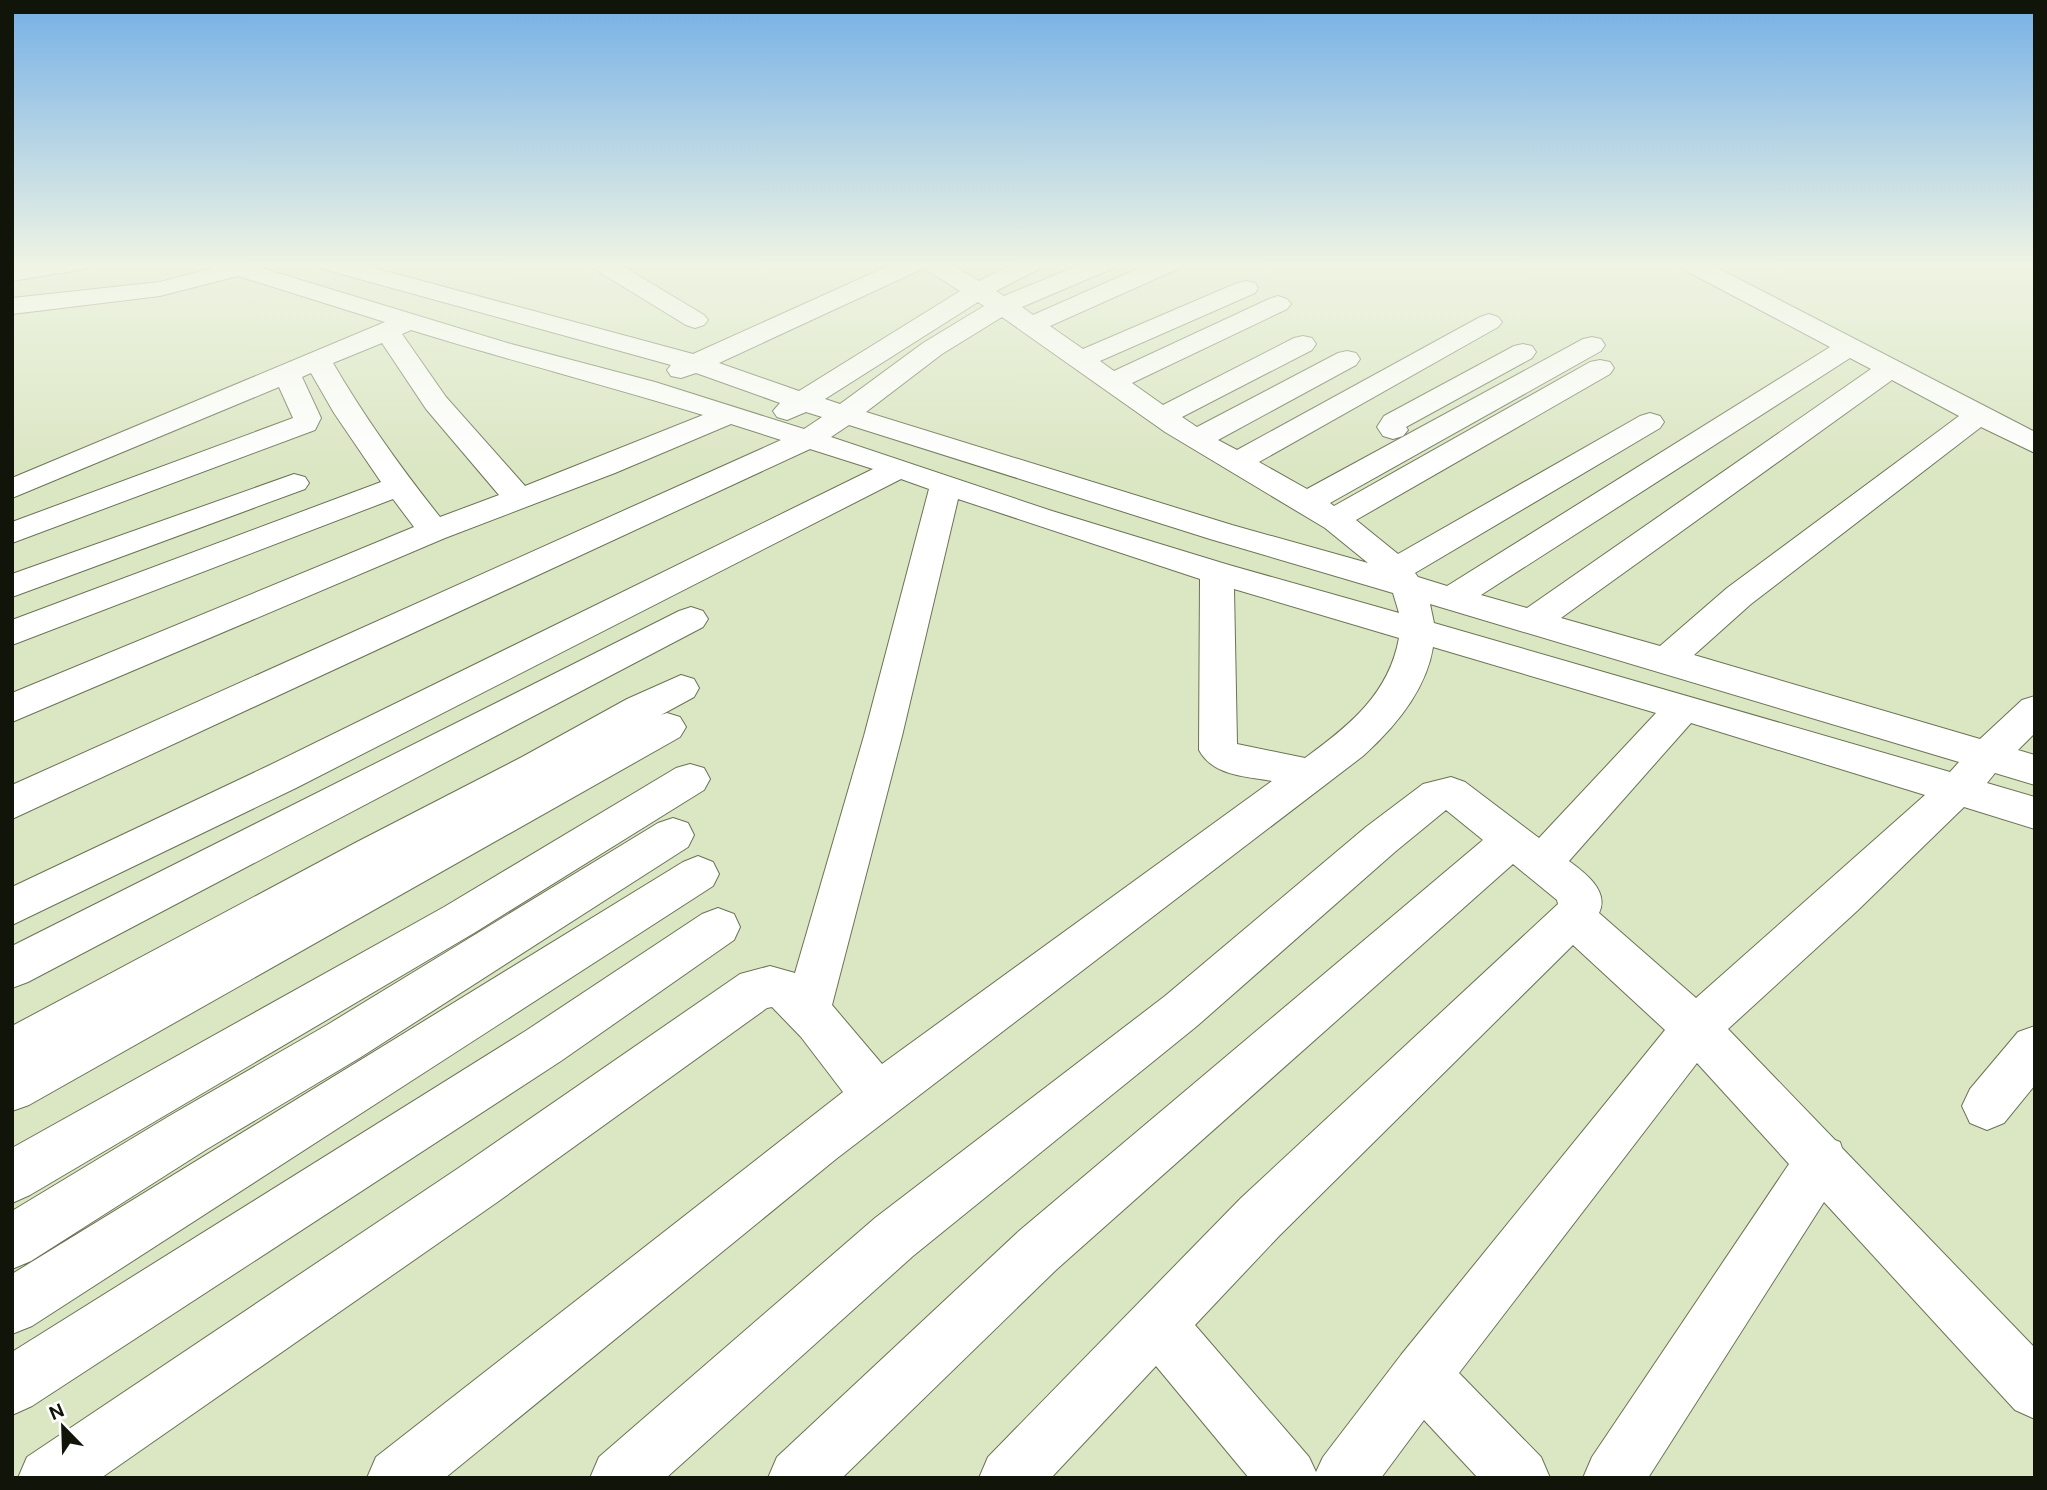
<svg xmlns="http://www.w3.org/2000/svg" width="2047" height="1490" viewBox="0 0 2047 1490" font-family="'DM Sans',sans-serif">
  <rect width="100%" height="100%" fill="#dbe6c3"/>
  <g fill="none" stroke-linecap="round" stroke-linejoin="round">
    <defs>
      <path id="minor" d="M39,262H96L92,267L84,269L12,281V267Z
        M204,262H255L258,267L511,344L655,382L804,429L822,417L806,412L787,420L777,417L773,411L780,403L696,373L681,378L671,376L667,370L671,365L316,267L312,262H352L693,354L897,262H948L979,281L1016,262H1047L1043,267L996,291L1004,296L1087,262H1120L1116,267L1022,307L1033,315L1153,262H1186L1182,267L1050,326L1083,349L1237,283L1246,281L1255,283L1258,288L1255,293L1100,361L1114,371L1269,299L1278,296L1287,299L1291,304L1287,309L1132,383L1163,405L1294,338L1303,336L1312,338L1316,344L1312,350L1182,417L1197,427L1338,353L1347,351L1356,353L1360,359L1356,365L1218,440L1237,450L1480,317L1489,314L1498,317L1502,322L1498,327L1259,462L1307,489L1583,339L1592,337L1601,339L1605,345L1601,351L1330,503L1334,506L1590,362L1600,360L1610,362L1614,368L1610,374L1356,520L1398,554L1640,416L1650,413L1660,416L1664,422L1660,428L1415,573L1418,577L1447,586L1830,347L1679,267L1675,262H1706L2035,432V453L1981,427L1751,604L1694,655L1980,739L2022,700L2035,696V733L2018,750L2035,755V785L1995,773L1987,783L2035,797V829L1964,807L1857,911L1728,1029L1835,1140L1840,1142L1842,1148L2035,1348V1419L2015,1410L1824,1202L1648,1478H1583L1592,1457L1789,1164L1697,1063L1459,1373L1541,1457L1550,1478H1478L1424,1420L1381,1478H1249L1156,1366L1051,1478H979L988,1457L1241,1198L1558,904L1557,900L1513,864L1057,1269L842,1478H768L777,1457L1019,1231L1483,840L1446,810L1396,851L1197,1026L913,1256L666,1478H590L599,1457L875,1218L1165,996L1366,827L1423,784L1451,777L1465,782L1539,838L1656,713L1433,647C1426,691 1394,728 1363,756L836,1159L445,1478H367L376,1457L843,1092L801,1037L772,1007L767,1008L496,1203L101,1478H18L27,1457L460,1167L740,974L770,966L795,973L864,736L929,489L901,479L296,788L12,925V887L268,766L873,469L810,449L12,819V785L781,440L731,424L615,473L445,538L12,722V693L414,527L393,499L12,645V620L381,482L334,413L311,373L302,377L321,418L315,430L12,543V522L293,418L279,387L12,498V478L385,322L238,276L160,296L12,314V298L160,282L212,268ZM924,268L960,291L799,391L719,363ZM978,302L984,306L923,343L840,404L825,399ZM1002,317L1165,432L1325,528L1368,563L1232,525L866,412L942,354ZM411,330C508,360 606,385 703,415L525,486L446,397L402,334ZM382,343L426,409L499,495L440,517C401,468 365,418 333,363ZM1850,358L1871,369L1527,608L1481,595ZM1892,380L1959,416L1727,588L1660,646L1561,618ZM849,425L1210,539L1393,593L1399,613L1229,565L1052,511L831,437ZM958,499L1200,579L1199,750C1213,776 1245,776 1272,781L882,1064L832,1005L902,736ZM1234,589L1399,638C1389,694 1349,726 1305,758L1237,744ZM1430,604L1959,762L1950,772L1434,623ZM1691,723L1925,795L1696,998L1599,913C1610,891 1584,872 1569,861ZM1573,945L1665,1030L1401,1355L1323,1457L1316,1472L1309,1457L1195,1325L1279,1236Z
        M587,262H616L704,315L708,320L704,325L695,328L686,325L591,267Z
        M1523,344L1532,346L1536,352L1532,358L1406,427L1408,430L1403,436L1393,439L1383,436L1377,427L1384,416L1514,346Z
        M294,474L305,477L309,483L305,489L12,597V574Z
        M691,607L703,611L708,619L703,627L28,982L12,988V946L679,611Z
        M681,675L694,679L699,688L694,697L661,715L667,713L680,717L686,727L680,737L29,1105L12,1111V1026L355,843L522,757L627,699Z
        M690,764L704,768L710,779L704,790L474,933L30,1195L12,1203V1148L444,907L676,768Z
        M673,818L688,823L694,835L688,847L361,1057L207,1149L31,1261L12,1269V1211L171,1115L327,1025L658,823Z
        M698,856L713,862L719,874L713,886L32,1326L12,1334V1274L683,862Z
        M718,908L734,914L740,927L734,940L561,1061L32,1406L12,1415V1352L527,1030L702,914Z
        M2035,1026V1085L2004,1123L1987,1130L1970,1123L1962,1106L1970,1089L2018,1032Z"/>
    </defs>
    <use href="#minor" stroke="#6a7455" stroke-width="2"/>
    <use href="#minor" fill="#fff" fill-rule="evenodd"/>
  </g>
  <linearGradient id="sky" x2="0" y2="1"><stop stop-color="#75b0e6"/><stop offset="0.56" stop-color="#eff4e4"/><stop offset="1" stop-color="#eff4e4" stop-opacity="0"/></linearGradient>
  <rect width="2047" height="471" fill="url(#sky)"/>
  <rect width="2047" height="1490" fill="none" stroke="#111509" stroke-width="28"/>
  <g transform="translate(63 1427) rotate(337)" stroke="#ffffff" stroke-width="5" paint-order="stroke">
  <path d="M0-5L12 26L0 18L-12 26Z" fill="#111509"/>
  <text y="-10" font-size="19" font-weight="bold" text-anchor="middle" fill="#111509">N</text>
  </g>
</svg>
